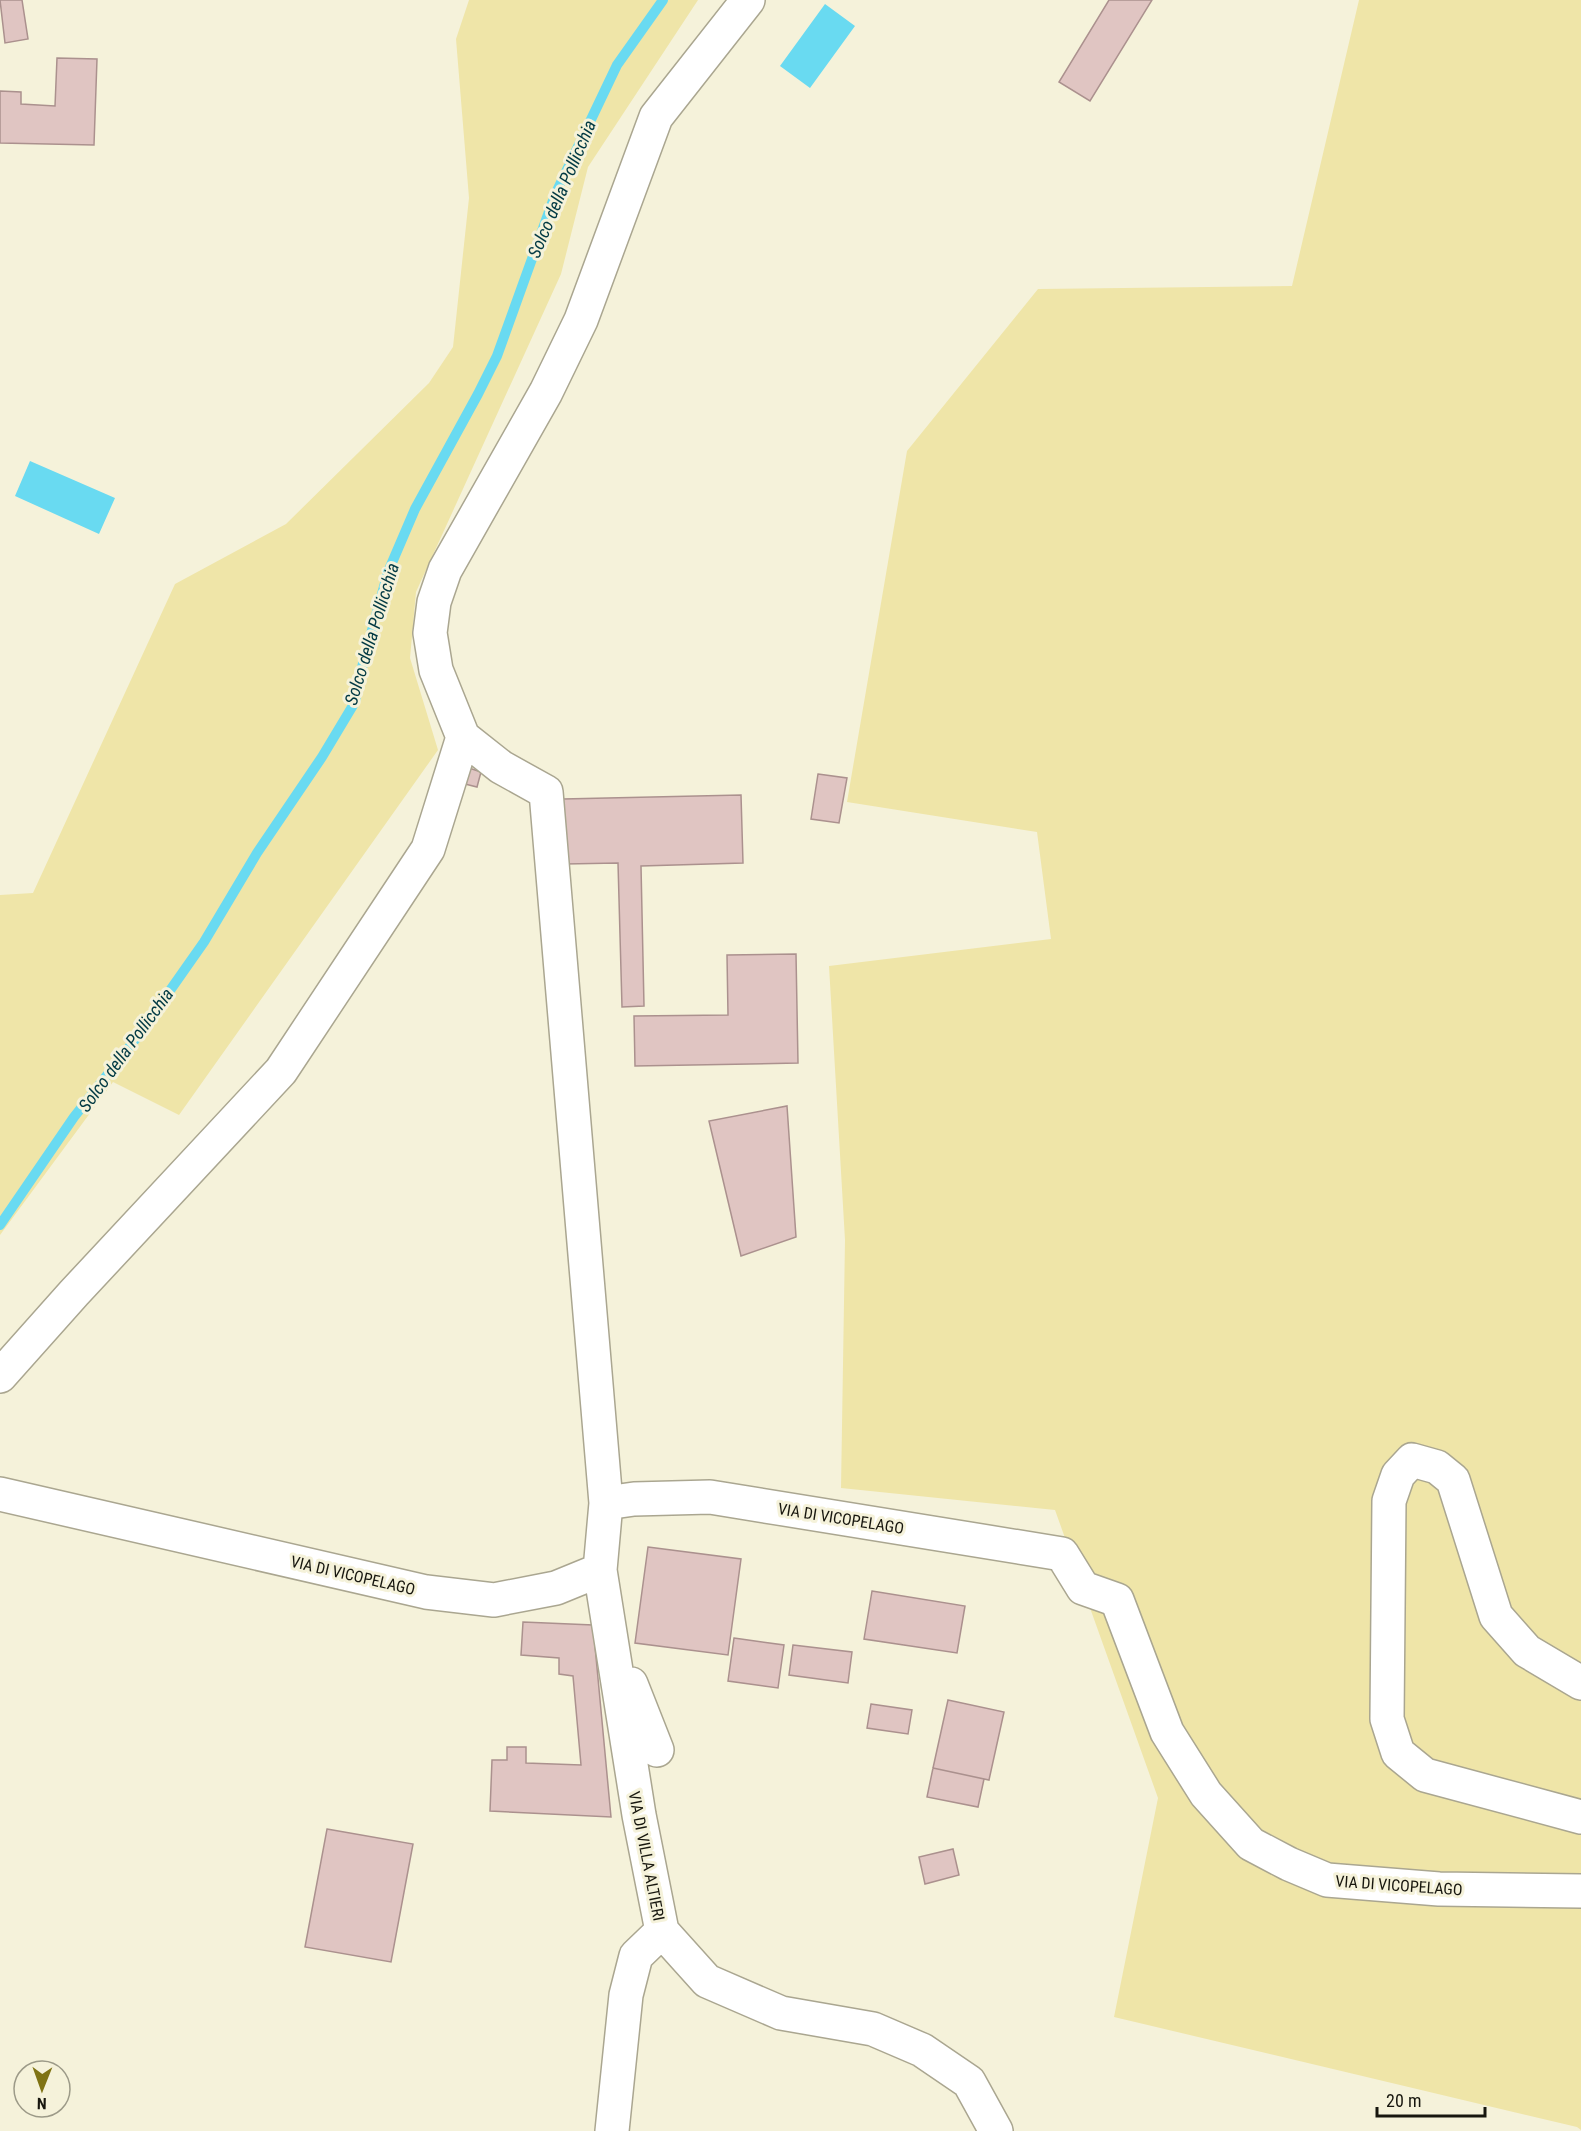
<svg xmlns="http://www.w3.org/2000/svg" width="1581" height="2131" viewBox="0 0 1581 2131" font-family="'Roboto Condensed',sans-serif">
  <rect width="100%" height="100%" fill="#f5f2da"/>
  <path fill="#efe5a8" d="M469,0H698L588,167L561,274L416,592L410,658L438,750L179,1115L113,1082L0,1235V895L33,893L175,584L286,524L429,383L453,347L469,198L456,39Z
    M1359,0H1581V2130L1577,2127L1114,2017L1158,1798L1055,1510L841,1488L845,1240L829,966L1051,939L1037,832L847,802L907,451L1038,289L1292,286Z"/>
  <path fill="#69daf1" d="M825,4L855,26L810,88L780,66Z
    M30,461L115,498L99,534L15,496Z"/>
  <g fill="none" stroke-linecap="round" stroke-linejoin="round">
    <path stroke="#69daf1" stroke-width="10" d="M0,1225L74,1117L138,1036L204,942L257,853L322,757L355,702L363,663L388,572L415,509L478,394L497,356L555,195L617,65L663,0"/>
  </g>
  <path fill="#e0c5c2" stroke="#ab918e" stroke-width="1.5" d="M0,0H22L28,39L5,43Z
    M1109,0H1152L1090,101L1059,82Z
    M57,58L97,59L94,145L0,143V91L21,92V104L55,106Z
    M466,767L481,772L477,787L461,783Z
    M818,774L847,778L839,823L811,819Z
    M741,795L743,863L641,866L644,1006L622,1007L618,863L565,864L563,799Z
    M796,954L798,1063L635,1066L634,1016L728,1015L727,955Z
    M787,1106L796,1237L741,1256L709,1121Z
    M648,1547L741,1559L728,1655L635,1643Z
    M872,1591L965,1606L957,1653L864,1639Z
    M523,1622L593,1625L611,1817L490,1811L492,1760H507V1747H526V1763L581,1765L573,1676L559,1674V1658L521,1655Z
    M734,1638L784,1645L778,1688L728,1681Z
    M793,1645L852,1652L848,1683L789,1675Z
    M948,1700L1004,1712L989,1780L933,1768Z
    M871,1704L912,1710L908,1734L867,1728Z
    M933,1768L984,1779L978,1807L927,1797Z
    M327,1829L413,1844L391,1962L305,1947Z
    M953,1849L959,1875L925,1884L919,1857Z"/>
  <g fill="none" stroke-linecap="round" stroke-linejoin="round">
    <defs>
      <path id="minor" d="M0,1376L74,1293L281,1071L428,849L463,737
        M0,1494L426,1592L494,1600L556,1588L600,1570
        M606,1503L546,792L501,767L463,737L436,670L430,633L434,602L445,570L546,392L581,320L656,117L748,0
        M1581,1683L1527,1651L1496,1616L1453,1480L1437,1467L1412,1460L1398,1475L1389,1501L1387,1719L1398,1753L1425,1775L1581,1817
        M631,1684L657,1750
        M662,1931L707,1981L781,2013L873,2029L922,2050L969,2082L996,2131
        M612,2131L626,1995L636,1956L662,1931L639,1815L600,1570L606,1503L634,1499L710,1497L1062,1554L1083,1588L1117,1600L1167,1732L1206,1794L1251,1844L1289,1864L1327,1880L1439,1889L1581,1891"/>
    </defs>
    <use href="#minor" stroke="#aaa690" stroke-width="36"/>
    <use href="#minor" stroke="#fff" stroke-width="33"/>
  </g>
  <g text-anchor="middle" stroke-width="6" stroke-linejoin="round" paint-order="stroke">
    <g font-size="16" fill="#17160e" stroke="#f5f2da">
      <text transform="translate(841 1518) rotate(9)" y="6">VIA DI VICOPELAGO</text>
      <text transform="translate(353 1575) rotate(13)" y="6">VIA DI VICOPELAGO</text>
      <text transform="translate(647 1856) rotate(79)" y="6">VIA DI VILLA ALTIERI</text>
      <text transform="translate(1399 1885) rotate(4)" y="6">VIA DI VICOPELAGO</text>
    </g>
    <g font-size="18" font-style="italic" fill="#013943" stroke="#f5f2da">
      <text transform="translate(562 189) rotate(-67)" y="6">Solco della Pollicchia</text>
      <text transform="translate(372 634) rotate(-73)" y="6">Solco della Pollicchia</text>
      <text transform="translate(126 1050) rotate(-54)" y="6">Solco della Pollicchia</text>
    </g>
  </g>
  <g transform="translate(42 2089) rotate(181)"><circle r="28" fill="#f5f2da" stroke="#9c9a88" stroke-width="1.5"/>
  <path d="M0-4.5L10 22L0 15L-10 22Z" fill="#7f7314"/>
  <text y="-9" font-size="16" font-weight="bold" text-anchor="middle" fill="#17160e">N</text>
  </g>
  <path d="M1377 2107v9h108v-9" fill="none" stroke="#17160e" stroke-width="3"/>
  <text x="1386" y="2107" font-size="18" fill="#17160e" stroke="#f5f2da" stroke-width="4.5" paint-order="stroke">20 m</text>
</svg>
